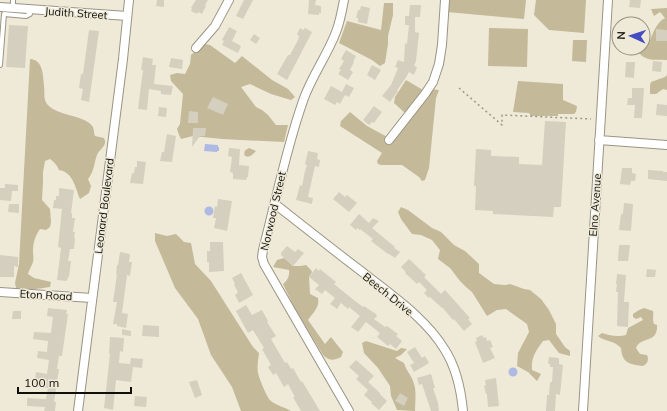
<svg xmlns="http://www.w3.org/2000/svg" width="667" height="411" viewBox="0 0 667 411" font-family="Mulish,sans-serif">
  <rect width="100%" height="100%" fill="#efead8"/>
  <path fill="#c4b998" d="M448,0H526L524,19L447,12Z
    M536,0H586L584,33L549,30L534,15Z
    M384,3H393V15L388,36V44L385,63L380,66L372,60L339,43L347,21L381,30Z
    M667,8V60C655,59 647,62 639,53L641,48H643V44L649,43C653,33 656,23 665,18L660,12L654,16L651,9Z
    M489,28L528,29L527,67L488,66Z
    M573,40H587L586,62L572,61Z
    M205,44L210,45L235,63L242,56L272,80L288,89L295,97L291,100L271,94L250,84L241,87L256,107L262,110L268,115L276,125H288L284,142L222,139L193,136L181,139L179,135L177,129L180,124L183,94L171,81L170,75L177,73L185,74L190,64L191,55L200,47Z
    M30,59C43,60 43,74 44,86C45,91 43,99 47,104C56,116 86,115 93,127C94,130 94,134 95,136L104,138C108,146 100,148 97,155C94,163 94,172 88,179L91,186L89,193L80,199C75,187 73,172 59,170C57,165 54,162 50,159L45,161L43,172V182L42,200L50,209L51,222L50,227L46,230L40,229C35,236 33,243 33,252C33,255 34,259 33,262C32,266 29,269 28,274L34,278L51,282L50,287C41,288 24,292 16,288L15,283L19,264Z
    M667,75V90L663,89L656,94H650V85L651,82L665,77Z
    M406,80L428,93L431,89L439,90L436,98L429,168L425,180L422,181L419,177L402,165H381L378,164L377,161L382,153L340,126L341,121L350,112L367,126L391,139L414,111L405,113L394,103L395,97Z
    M518,81L563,84V100L577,106L576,112L574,114H558V116H531L529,113L513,112Z
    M249,148L256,151C253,154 250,158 245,156C243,152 245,150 249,148Z
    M401,207L408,210L432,228L441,232L454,245L465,251L479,264V273L494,284L505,285L510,284L524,289L530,290L541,299L549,310L556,324V334L565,347L570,351V356L559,353L549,340L543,341C536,351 531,357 532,370L541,374L537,381L528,372L517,366L518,353L529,332L527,324L506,309L497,310L487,316L472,292L466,287L460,281L450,268L438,259L440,250L432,240L421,235L412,234L401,219L398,212Z
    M155,233L167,236L176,234L184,242L191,243L195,264L211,281L253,347L259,353C258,360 257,367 258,373C259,378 267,398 271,401C277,406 285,407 291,411H241L232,387L211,355L198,319L175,288L155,241Z
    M284,258L293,266H301L306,265L311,270L312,272L309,277L310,294L318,298C320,307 313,313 308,320L325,344L331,337L343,352L341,357C333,361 330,361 323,355L295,309L283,284C287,281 290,276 289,270L273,267L277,260Z
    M644,308L653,311C654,316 652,320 654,324L657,325C658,344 641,336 636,348L640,354L647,355C649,360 648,363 643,366C629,364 622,363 621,348C614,340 605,342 598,336L602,333C610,336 619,337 626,335L628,328L643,320L641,317L636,319L633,317V314L639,310Z
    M366,341L397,351L401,348L407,349L401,355L395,358L404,363C406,370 411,375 413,381C417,390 415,401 415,411L397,410L391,396L390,386L378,368L364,353L362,343Z"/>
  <path fill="#aeb9e4" d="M205,144L218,145V147H219V151H217V152L204,151Z
    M204.5 211a4.5 4.5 0 1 1 9 0a4.5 4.5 0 1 1-9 0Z
    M508.5 372a4.5 4.5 0 1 1 9 0a4.5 4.5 0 1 1-9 0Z"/>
  <path fill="#d4cfbe" d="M157,0H164V7L156,6Z
    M196,0H208L205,5L206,6L202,14L198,12L197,14L191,11L192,8H191Z
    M244,0H253L243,19L236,16Z
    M309,0H316L315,5L321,6V13H319V15L308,14Z
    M630,0H641L640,8L629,7Z
    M410,5H421L420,17H415V32L419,33L416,61L414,66L417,67L414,75L409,72L405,79L397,90L398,91L390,102L382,96L391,85L398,68L395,67L398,60L404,62L405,43L407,44L409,25H405V16H409Z
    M361,6L370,8L367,24L358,22V18H356L358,10H360Z
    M9,25L28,26L25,68L6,67Z
    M229,27L237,31L232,41L241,46L238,53L222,45L224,41L222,40Z
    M300,28L303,30L305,28L312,32L287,80L277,74L288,55H290L298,40L299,36L297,34Z
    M656,29L667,30V41H656Z
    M89,30L99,31L89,102L81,100L83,89L79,88L81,74H83Z
    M254,34L260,38L256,44L250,40Z
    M346,50L356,56L353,62H354L350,70L353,72L348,80L338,74L341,70L339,69L344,61L341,59Z
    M143,57L153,59L152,65H156L154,84L173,86L171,95L161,94V91L149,89L147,110L138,109L143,70H141Z
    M171,58L183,60L182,69L169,67Z
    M653,61L662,62L661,72L652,71Z
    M626,62H635L634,78L625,77Z
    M372,65L381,70L375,80L367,75Z
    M346,84L354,88L349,97L345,95L340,104L337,102L335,105L324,99L331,86L342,92Z
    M632,88H644L642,118H634L635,105H627L628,98H632Z
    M213,97L228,104L223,115L207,108Z
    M657,104L667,105V116L656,115Z
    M374,106L382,112L374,123L372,122L369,125L363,120Z
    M159,107L167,108L166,117L158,116Z
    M189,111L198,112V123H188Z
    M545,121L566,122L561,207H554L553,217L493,214V211L475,210L476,186H474L476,149L491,150V156L519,157V164L542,165Z
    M193,128H206L205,136H200L192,147Z
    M167,134L176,136L172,162L160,161L162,152H164Z
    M229,148L240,149L239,165L249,166L248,177H247L246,180L233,179V173L230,172L232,157L228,156Z
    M308,151L318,153L317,159L320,160L319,167L315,166L310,188L308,197L313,198L312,204L296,200L300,185L302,186L305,171L307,165L305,164Z
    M137,161L146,162L143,184L130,183L132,173H134L135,167H137Z
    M622,168H632V173L636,174L635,181H631L630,185L620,184Z
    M648,170L663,171V172H667V181L648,179Z
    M5,184L18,185V191H12L11,201L0,200V188H5Z
    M59,188L74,190L71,213H72V218H75L73,232H75L74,238H75L74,249H70L68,261H71L69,277H68L67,281L57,280L61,248L58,247L62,209L53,208L54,200H56V196H59Z
    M339,192L345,197L347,195L357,203L349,212L333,199Z
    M218,199L232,201L227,231L214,228L216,218H213L215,206L217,207Z
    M624,203L633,204L631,231L619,230L621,214H623Z
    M9,204H19V213L8,212Z
    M359,214L369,223L373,218L379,221L372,228L395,247L394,248L400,252L395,258L389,254H388L371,241L373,239L360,229V230L357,228L356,230L350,225Z
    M210,242H223L224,271L209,272V262H207V251H210Z
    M619,245H630L628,261H618Z
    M287,246L295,252L298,249L304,253L293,266L281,255V253Z
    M120,252L130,254L129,262H132L130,276L127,275L122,313L128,314L126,328L117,326V324H113L117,302H113L117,274H116L117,265H118Z
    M0,255L18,257V267L14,266V277H0Z
    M409,259L426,275L424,277L441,294L445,290L470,318L468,319L472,324L464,331L454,319L453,320L442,307V308L430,297L429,298L424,293L427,290L419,282L417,284L405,273L406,272L401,267Z
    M316,268L319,271L320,269L336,282L334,284L350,297L363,307L364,306L376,314L377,316L374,319L385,327L387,326L398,334L396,336L402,341L396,349L390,344L388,346L377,337L380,333L366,322L358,332L351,327L360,316L349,307L348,309L341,303L337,309L330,304L335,298L325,290L322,294L315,289L319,285L309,277Z
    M647,269L656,270L655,277H646Z
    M241,273L253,295L239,303L235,295L238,292L234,285L235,284L232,278Z
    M617,274L626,275L624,302H629L628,327L617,326L618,292H616L617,284H616Z
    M246,305L252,315L262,310L268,321L267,322L276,336L271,339L285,363L287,362L291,369L293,368L301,382L302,381L320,411H301L293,397H295L288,384L284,387L276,373L273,375L268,367L271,365L262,349L264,348L253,330L248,333L236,311Z
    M48,308L67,310L66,314H68L62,356H59L57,369H59L54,402H56L55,411H44L45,407L27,406V398L46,399L48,388L34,386L36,372L47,374L49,360L37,358L38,351L47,352L48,341L33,339L34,332L51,333L53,317L47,316Z
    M13,311H21V319H12Z
    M143,325L159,326V337L142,336Z
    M122,329L131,331V336L122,335Z
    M482,335L484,338L486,337L487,341L490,340L493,347L490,348L495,358L483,363L475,342L477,341L476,338Z
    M110,337L124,338L123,352L120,351L119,363L130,364L131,358L143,359L142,368L133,367L131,382L116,380L113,410L104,408L110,354H109Z
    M415,347L422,358L425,356L429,363L414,372L410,365L414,363L407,352Z
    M549,357L559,358V364L563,365L560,395L556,394L555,411H546L547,395H549L550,382H552L553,367H550V364H548Z
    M356,360L374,376L368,382L380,393V394L387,401L379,410L371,403L372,402L364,395L368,390L356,379L359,376L349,367Z
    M431,374L435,388H433L438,403L439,410L438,411H431L422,384L419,385L417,378Z
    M496,378L499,406L488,407L487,394H486L484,386L486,385L485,380Z
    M197,380L202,395L195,398L189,382Z
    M400,393L408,398L404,406L395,401Z
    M135,396L147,397L146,407L134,406Z"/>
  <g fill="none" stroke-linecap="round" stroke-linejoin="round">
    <defs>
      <path id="lane" d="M13,8V0
        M0,65L4,14L26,16L30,14V9"/>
      <path id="street" d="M344,0C342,11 340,22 336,32C327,56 311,77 303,101C286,149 276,200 263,250L262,257L264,264L349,411
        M0,7L127,16
        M196,48L215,26L229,0
        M389,140L425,94L433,82L439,64L442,45L445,0
        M599,140L667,145
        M275,204C303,226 332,249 361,271C390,294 426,318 445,350C457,369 461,390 463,411
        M0,292L92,298
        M78,411L123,59L129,0
        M583,411L608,0"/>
    </defs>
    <use href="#lane" stroke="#999484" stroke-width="6"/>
    <use href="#street" stroke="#999484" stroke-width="10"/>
    <path stroke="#9c998b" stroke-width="1.5" stroke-dasharray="2 3" stroke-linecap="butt" d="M459,88L502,125V115L591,119"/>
    <use href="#lane" stroke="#fff" stroke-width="4"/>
    <use href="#street" stroke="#fff" stroke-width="8"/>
  </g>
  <g text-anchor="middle" stroke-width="3" stroke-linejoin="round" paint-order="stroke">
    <g font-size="11" fill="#0f0e08" stroke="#efead8">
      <text transform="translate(76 13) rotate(4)" y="4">Judith Street</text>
      <text transform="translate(595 205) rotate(-86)" y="4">Elno Avenue</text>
      <text transform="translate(104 206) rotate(-83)" y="4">Leonard Boulevard</text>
      <text transform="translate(273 211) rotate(-77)" y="4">Norwood Street</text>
      <text transform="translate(388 294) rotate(39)" y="4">Beech Drive</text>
      <text transform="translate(46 295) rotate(3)" y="4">Eton Road</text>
    </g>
  </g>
  <g transform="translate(631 36) rotate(273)"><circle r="19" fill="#efead8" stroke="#959285"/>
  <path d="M0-3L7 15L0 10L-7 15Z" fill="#434cc1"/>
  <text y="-6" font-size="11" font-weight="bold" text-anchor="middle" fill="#0f0e08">N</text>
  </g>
  <path d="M18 387v6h113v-6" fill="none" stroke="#0f0e08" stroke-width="2"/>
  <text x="24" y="387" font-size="12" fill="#0f0e08" stroke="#efead8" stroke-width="3" paint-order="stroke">100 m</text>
</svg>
